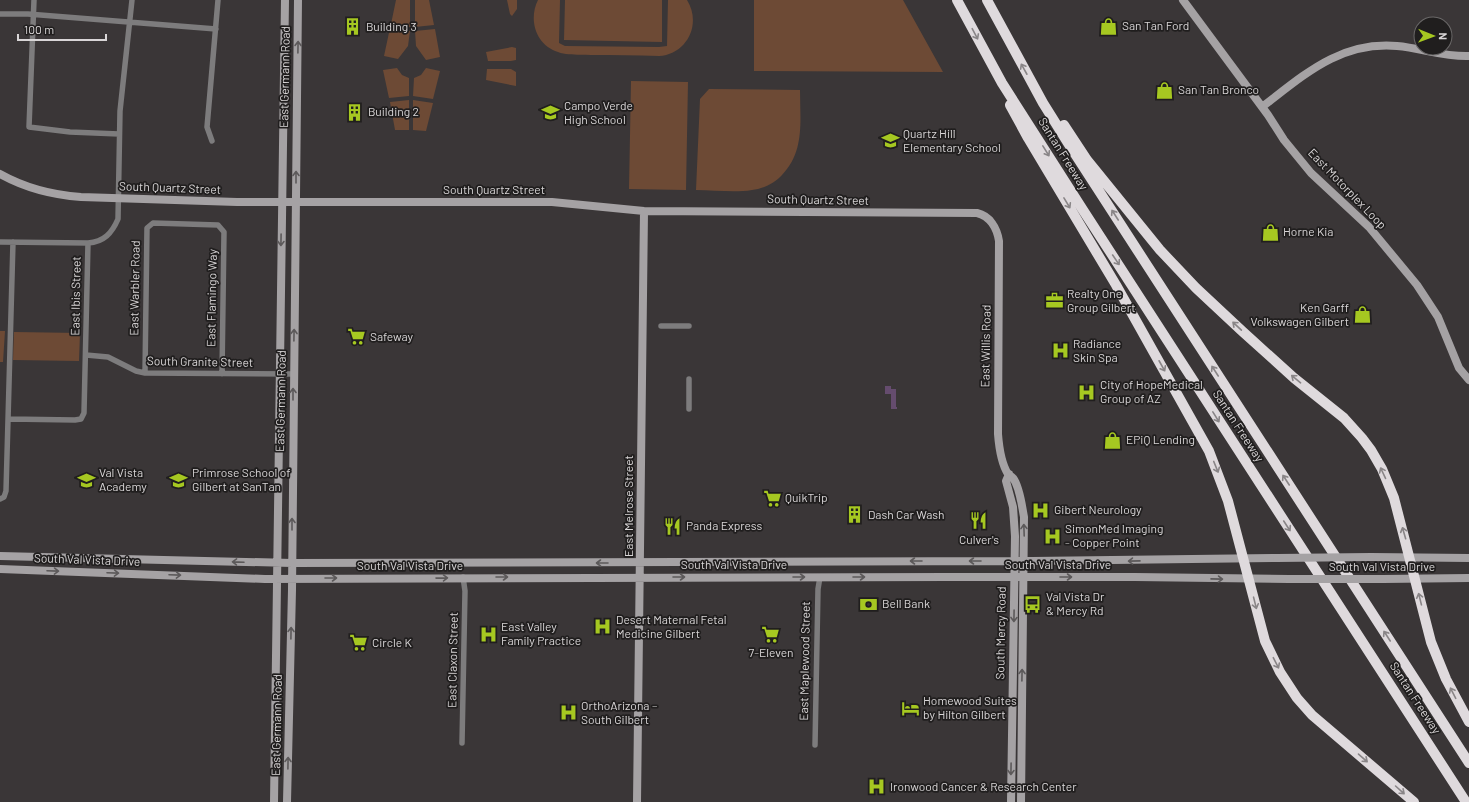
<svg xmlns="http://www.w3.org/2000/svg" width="1469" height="802" viewBox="0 0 1469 802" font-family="Barlow,sans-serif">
  <rect width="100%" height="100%" fill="#3a3637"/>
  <path fill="#6d4a35" d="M396,0H410V27L391,24Z
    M415,0H429L434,25L415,27Z
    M507,0H517V9L512,16L510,14Z
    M538,0H560L559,43L565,46L659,47L667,46L668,0H687C702,24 687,54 659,56C636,55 614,55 591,55C581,54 568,56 558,52C536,45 528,20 538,0Z
    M565,0H662V42L564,40Z
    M754,0H903L943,72L754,71Z
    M390,28L410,31L408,46L398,59L384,56Z
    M435,29L440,57L426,60L416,46L415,31Z
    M512,47L516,48V60L511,61H488L486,52Z
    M397,68L402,75L409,78V96L389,98L383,70Z
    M426,68L440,71L433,99L413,96L414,78L421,75Z
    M487,69H511L516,72V86L486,80Z
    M631,81L688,82L686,190L629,189Z
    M709,89L800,90C800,121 805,151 782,175C775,183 763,189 752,190C734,193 715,190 696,190L700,99Z
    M409,100V130H395L390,102Z
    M413,100L433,103L426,131L413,130Z
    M0,331H5L3,362H0Z
    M14,332L80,333L79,361L13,360Z"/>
  <path fill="#654c6e" d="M885,386H891V389H896V407H897V409H891V394H885Z"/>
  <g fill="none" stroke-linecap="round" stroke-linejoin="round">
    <path stroke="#7d7c7d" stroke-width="5.5" d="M34,0L29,127L70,132L119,134
      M0,14H28L216,29
      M212,141L207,127L218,0
      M0,242L88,243
      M661,326H689
      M86,355L108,357L136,371L145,373L293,374
      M145,373L147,228L153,223L218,225L224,232L222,374
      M689,409V379
      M8,419L75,420L81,419L84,413L88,243C104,242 112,233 118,219L120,111L132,0
      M0,499L4,497L6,491L13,242
      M462,743L465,591L463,577
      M815,745L818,589L820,577"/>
    <path stroke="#a5a2a4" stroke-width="8" d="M1183,0L1268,115L1284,140L1311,173L1369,227L1417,285L1438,317L1459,368L1469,380
      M1262,107C1304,75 1340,41 1397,46C1421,48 1444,57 1469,56
      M0,174C25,188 52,195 81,197L237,202H552L644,211L977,213C990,216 997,228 999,241L998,434C999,447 1001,463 1008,474C1011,477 1010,475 1013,478C1020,487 1022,507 1024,517L1021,802
      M1009,474L1006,481L1013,507L1015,536L1011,802
      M0,556L292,563L1032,561L1277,558
      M1371,557L1469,558
      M0,569L265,579L947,577H1135L1289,579
      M1383,579L1469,578
      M274,802L285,0
      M287,802L292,590L298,0
      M637,802L644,211"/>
    <path stroke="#dfdadd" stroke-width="10" d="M957,0L1002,83L1083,210L1466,802
      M987,0L1043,103L1068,143L1469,763
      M1010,105L1028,138L1116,285L1209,451L1228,501L1265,641L1280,672L1297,698L1312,715L1414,802
      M1064,125L1087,160L1160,250L1196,288L1242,331L1294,378L1344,418L1362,438L1371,450L1382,469L1394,498L1431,642L1446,679L1469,722"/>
    <path stroke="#a5a2a4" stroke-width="8" d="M1277,558L1371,557
      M1289,579H1383"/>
  </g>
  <defs><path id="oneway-shaft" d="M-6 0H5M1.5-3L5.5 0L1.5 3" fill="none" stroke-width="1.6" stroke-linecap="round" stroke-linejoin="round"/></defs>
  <g stroke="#898587">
    <use href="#oneway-shaft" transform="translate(975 34) rotate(62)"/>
    <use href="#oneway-shaft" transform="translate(1024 69) rotate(-119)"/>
    <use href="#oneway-shaft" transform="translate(1046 151) rotate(58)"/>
    <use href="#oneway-shaft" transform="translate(1067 203) rotate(59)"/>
    <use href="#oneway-shaft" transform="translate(1115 215) rotate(-123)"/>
    <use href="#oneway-shaft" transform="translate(1116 260) rotate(56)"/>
    <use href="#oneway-shaft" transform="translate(1237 326) rotate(-137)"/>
    <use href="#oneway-shaft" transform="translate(1162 366) rotate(61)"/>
    <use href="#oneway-shaft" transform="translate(1215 371) rotate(-123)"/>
    <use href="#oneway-shaft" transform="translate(1296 379) rotate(-140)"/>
    <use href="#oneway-shaft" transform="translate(1216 417) rotate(58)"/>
    <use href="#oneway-shaft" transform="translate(1216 467) rotate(68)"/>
    <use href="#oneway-shaft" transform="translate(1383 473) rotate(-115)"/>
    <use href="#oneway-shaft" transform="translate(1286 480) rotate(-123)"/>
    <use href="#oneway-shaft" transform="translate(1287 526) rotate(57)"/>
    <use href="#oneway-shaft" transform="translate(1404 533) rotate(-106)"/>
    <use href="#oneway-shaft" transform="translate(1420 599) rotate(-104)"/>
    <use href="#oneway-shaft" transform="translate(1255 603) rotate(76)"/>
    <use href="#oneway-shaft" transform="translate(1387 636) rotate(-123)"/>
    <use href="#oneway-shaft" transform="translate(1276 663) rotate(63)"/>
    <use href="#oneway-shaft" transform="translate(1453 693) rotate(-117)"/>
    <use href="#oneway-shaft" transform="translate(1363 758) rotate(41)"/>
    <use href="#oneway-shaft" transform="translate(1400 790) rotate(42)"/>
  </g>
  <g stroke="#5c595a">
    <use href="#oneway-shaft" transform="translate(298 47) rotate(-89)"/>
    <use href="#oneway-shaft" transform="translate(296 177) rotate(-90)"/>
    <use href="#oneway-shaft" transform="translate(281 240) rotate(91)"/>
    <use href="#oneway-shaft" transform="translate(294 335) rotate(-89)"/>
    <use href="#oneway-shaft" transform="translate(293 394) rotate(-90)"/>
    <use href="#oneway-shaft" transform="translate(292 524) rotate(-90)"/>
    <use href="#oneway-shaft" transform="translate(1024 530) rotate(-92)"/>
    <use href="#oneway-shaft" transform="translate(916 561) rotate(180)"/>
    <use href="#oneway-shaft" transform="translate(975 561) rotate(180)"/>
    <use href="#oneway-shaft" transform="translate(1134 561) rotate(179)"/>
    <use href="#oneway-shaft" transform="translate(238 562) rotate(-178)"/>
    <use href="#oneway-shaft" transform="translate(602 563) rotate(-180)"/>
    <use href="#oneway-shaft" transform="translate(53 571) rotate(2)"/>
    <use href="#oneway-shaft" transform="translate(113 573) rotate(2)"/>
    <use href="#oneway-shaft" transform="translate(175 575) rotate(2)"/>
    <use href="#oneway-shaft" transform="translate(502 577)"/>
    <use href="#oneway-shaft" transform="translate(679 577)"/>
    <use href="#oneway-shaft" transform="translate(799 577)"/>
    <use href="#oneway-shaft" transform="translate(859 577)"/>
    <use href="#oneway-shaft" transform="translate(1066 577)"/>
    <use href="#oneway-shaft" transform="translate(331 578)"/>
    <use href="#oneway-shaft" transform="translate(442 578) rotate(-1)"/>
    <use href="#oneway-shaft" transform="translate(1217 579) rotate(1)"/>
    <use href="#oneway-shaft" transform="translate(1014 616) rotate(91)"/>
    <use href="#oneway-shaft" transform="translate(291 633) rotate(-89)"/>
    <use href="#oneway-shaft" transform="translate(1022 675) rotate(-89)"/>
    <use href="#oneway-shaft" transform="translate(288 763) rotate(-89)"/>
    <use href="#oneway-shaft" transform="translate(1011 769) rotate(91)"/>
  </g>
  <defs>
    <symbol id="shop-bare" viewBox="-9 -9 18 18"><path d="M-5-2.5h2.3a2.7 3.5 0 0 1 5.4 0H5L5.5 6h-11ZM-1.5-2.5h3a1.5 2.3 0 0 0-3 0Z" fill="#a6c821" stroke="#201e1e" stroke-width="2.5" paint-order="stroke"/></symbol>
    <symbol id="building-bare" viewBox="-9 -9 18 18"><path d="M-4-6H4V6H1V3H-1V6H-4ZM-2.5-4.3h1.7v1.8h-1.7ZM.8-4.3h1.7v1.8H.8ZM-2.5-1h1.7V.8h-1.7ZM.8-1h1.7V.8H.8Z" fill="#a6c821" stroke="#201e1e" stroke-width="2.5" paint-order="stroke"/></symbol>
    <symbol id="school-bare" viewBox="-9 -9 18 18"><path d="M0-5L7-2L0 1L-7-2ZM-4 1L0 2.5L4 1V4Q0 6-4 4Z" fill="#a6c821" stroke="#201e1e" stroke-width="2.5" paint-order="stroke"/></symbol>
    <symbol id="office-bare" viewBox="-9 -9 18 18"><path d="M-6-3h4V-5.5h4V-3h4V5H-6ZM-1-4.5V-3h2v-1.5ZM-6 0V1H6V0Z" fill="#a6c821" stroke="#201e1e" stroke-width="2.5" paint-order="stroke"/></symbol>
    <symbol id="supermarket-bare" viewBox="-9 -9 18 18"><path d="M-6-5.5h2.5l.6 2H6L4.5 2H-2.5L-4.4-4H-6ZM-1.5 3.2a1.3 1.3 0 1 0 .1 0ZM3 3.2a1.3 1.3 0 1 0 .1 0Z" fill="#a6c821" stroke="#201e1e" stroke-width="2.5" paint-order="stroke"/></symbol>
    <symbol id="hospital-bare" viewBox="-9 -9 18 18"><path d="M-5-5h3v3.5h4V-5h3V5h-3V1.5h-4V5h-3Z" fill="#a6c821" stroke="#201e1e" stroke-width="2.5" paint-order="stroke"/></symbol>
    <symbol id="restaurant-bare" viewBox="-9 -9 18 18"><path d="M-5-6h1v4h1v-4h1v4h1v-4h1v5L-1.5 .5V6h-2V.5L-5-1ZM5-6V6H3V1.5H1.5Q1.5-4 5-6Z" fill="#a6c821" stroke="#201e1e" stroke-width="2.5" paint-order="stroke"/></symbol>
    <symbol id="bank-bare" viewBox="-9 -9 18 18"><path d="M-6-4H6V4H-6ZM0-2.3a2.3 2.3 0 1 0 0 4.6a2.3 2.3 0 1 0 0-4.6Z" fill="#a6c821" stroke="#201e1e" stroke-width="2.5" paint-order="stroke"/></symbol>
    <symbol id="bus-bare" viewBox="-9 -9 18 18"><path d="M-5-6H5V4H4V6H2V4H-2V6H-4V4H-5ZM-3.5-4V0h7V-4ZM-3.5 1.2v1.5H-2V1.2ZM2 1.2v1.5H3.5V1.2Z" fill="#a6c821" stroke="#201e1e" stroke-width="2.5" paint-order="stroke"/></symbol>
    <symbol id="hotel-bare" viewBox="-9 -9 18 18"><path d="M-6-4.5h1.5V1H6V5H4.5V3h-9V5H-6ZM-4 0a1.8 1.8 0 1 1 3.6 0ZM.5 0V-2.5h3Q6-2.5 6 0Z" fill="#a6c821" stroke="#201e1e" stroke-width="2.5" paint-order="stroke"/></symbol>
  </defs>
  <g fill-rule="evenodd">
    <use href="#shop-bare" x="1096" y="14" width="25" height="25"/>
    <use href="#building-bare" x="340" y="14" width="25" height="25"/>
    <use href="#shop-bare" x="1152" y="78" width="25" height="25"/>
    <use href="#building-bare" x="342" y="100" width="25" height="25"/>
    <use href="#school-bare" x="538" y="100" width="25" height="25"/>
    <use href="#school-bare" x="878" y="128" width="25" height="25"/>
    <use href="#shop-bare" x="1258" y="220" width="25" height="25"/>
    <use href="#office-bare" x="1042" y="288" width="25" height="25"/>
    <use href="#shop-bare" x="1350" y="302" width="25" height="25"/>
    <use href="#supermarket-bare" x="344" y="324" width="25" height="25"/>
    <use href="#hospital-bare" x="1048" y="338" width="25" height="25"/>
    <use href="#hospital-bare" x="1074" y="380" width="25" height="25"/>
    <use href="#shop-bare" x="1100" y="428" width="25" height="25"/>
    <use href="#school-bare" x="74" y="468" width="25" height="25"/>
    <use href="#school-bare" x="166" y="468" width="25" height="25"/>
    <use href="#supermarket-bare" x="760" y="486" width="25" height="25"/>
    <use href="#hospital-bare" x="1028" y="498" width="25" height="25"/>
    <use href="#building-bare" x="842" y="502" width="25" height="25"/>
    <use href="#restaurant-bare" x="966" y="508" width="25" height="25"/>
    <use href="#restaurant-bare" x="660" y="514" width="25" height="25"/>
    <use href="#hospital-bare" x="1040" y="524" width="25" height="25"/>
    <use href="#bank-bare" x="856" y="592" width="25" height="25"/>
    <use href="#bus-bare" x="1020" y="592" width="25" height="25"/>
    <use href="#hospital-bare" x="590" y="614" width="25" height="25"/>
    <use href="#hospital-bare" x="476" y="622" width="25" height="25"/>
    <use href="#supermarket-bare" x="758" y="622" width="25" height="25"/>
    <use href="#supermarket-bare" x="346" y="630" width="25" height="25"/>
    <use href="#hotel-bare" x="898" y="696" width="25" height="25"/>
    <use href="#hospital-bare" x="556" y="700" width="25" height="25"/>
    <use href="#hospital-bare" x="864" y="774" width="25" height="25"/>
  </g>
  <g text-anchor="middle" stroke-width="3.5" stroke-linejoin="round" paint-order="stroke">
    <g font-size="12" fill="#d9d6d7" stroke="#201e1e" text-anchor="start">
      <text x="1122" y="30">San Tan Ford</text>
      <text x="366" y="31">Building 3</text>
      <text x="1178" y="94">San Tan Bronco</text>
      <text x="564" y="110">Campo Verde<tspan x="564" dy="14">High School</tspan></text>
      <text x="368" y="116">Building 2</text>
      <text x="903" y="138">Quartz Hill<tspan x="903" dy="14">Elementary School</tspan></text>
      <text x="1283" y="236">Horne Kia</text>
      <text x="1067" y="298">Realty One<tspan x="1067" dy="14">Group Gilbert</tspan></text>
      <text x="1349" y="312" text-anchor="end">Ken Garff<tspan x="1349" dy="14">Volkswagen Gilbert</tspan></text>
      <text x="370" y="341">Safeway</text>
      <text x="1073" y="348">Radiance<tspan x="1073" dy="14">Skin Spa</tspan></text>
      <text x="1100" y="389">City of HopeMedical<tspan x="1100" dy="14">Group of AZ</tspan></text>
      <text x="1126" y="444">EPiQ Lending</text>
      <text x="99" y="477">Val Vista<tspan x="99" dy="14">Academy</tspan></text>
      <text x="192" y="477">Primrose School of<tspan x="192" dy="14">Gilbert at SanTan</tspan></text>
      <text x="785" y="502">QuikTrip</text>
      <text x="1054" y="514">Gibert Neurology</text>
      <text x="868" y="519">Dash Car Wash</text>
      <text x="686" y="530">Panda Express</text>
      <text x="1065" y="533">SimonMed Imaging<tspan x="1065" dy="14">- Copper Point</tspan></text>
      <text x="979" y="544" text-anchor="middle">Culver's</text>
      <text x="1046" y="601">Val Vista Dr<tspan x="1046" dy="14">&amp; Mercy Rd</tspan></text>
      <text x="882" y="608">Bell Bank</text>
      <text x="616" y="624">Desert Maternal Fetal<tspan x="616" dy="14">Medicine Gilbert</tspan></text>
      <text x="501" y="631">East Valley<tspan x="501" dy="14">Family Practice</tspan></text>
      <text x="372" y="647">Circle K</text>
      <text x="771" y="657" text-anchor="middle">7-Eleven</text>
      <text x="923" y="705">Homewood Suites<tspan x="923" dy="14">by Hilton Gilbert</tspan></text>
      <text x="581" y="710">OrthoArizona –<tspan x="581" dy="14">South Gilbert</tspan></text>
      <text x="890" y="791">Ironwood Cancer &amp; Research Center</text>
    </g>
    <g font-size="12" fill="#d9d6d7" stroke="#201e1e">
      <text transform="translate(285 77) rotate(-89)" y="4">East Germann Road</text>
      <text transform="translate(1063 154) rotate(58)" y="4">Santan Freeway</text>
      <text transform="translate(170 188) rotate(2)" y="4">South Quartz Street</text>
      <text transform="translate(1347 189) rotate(46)" y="4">East Motorplex Loop</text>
      <text x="494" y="194">South Quartz Street</text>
      <text transform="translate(818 200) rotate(1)" y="4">South Quartz Street</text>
      <text transform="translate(135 288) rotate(-89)" y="4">East Warbler Road</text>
      <text transform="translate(76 296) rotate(-89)" y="4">East Ibis Street</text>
      <text transform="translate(212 298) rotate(-89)" y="4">East Flamingo Way</text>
      <text transform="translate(986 346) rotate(-89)" y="4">East Willis Road</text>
      <text transform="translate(200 362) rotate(1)" y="4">South Granite Street</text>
      <text transform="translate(281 401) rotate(-89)" y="4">East Germann Road</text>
      <text transform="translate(1238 426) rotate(57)" y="4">Santan Freeway</text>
      <text transform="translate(629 506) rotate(-90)" y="4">East Melrose Street</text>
      <text transform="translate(87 560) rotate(2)" y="4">South Val Vista Drive</text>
      <text x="734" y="569">South Val Vista Drive</text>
      <text x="1058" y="569">South Val Vista Drive</text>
      <text x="410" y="570">South Val Vista Drive</text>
      <text x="1382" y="571">South Val Vista Drive</text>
      <text transform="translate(1001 633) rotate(-89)" y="4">South Mercy Road</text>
      <text transform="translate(453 660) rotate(-89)" y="4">East Claxon Street</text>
      <text transform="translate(805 661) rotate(-89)" y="4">East Maplewood Street</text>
      <text transform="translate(1415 698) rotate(57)" y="4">Santan Freeway</text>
      <text transform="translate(277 725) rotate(-89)" y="4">East Germann Road</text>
    </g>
  </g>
  <g transform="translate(1433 36) rotate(91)"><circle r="19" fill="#201e1e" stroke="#6a6868"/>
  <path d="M0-3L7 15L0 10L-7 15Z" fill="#a6c821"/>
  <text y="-6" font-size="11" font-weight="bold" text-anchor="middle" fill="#d9d6d7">N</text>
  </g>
  <path d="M18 34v6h88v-6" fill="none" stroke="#d9d6d7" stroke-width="2"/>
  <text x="24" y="34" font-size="12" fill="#d9d6d7" stroke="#201e1e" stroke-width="3" paint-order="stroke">100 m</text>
</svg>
